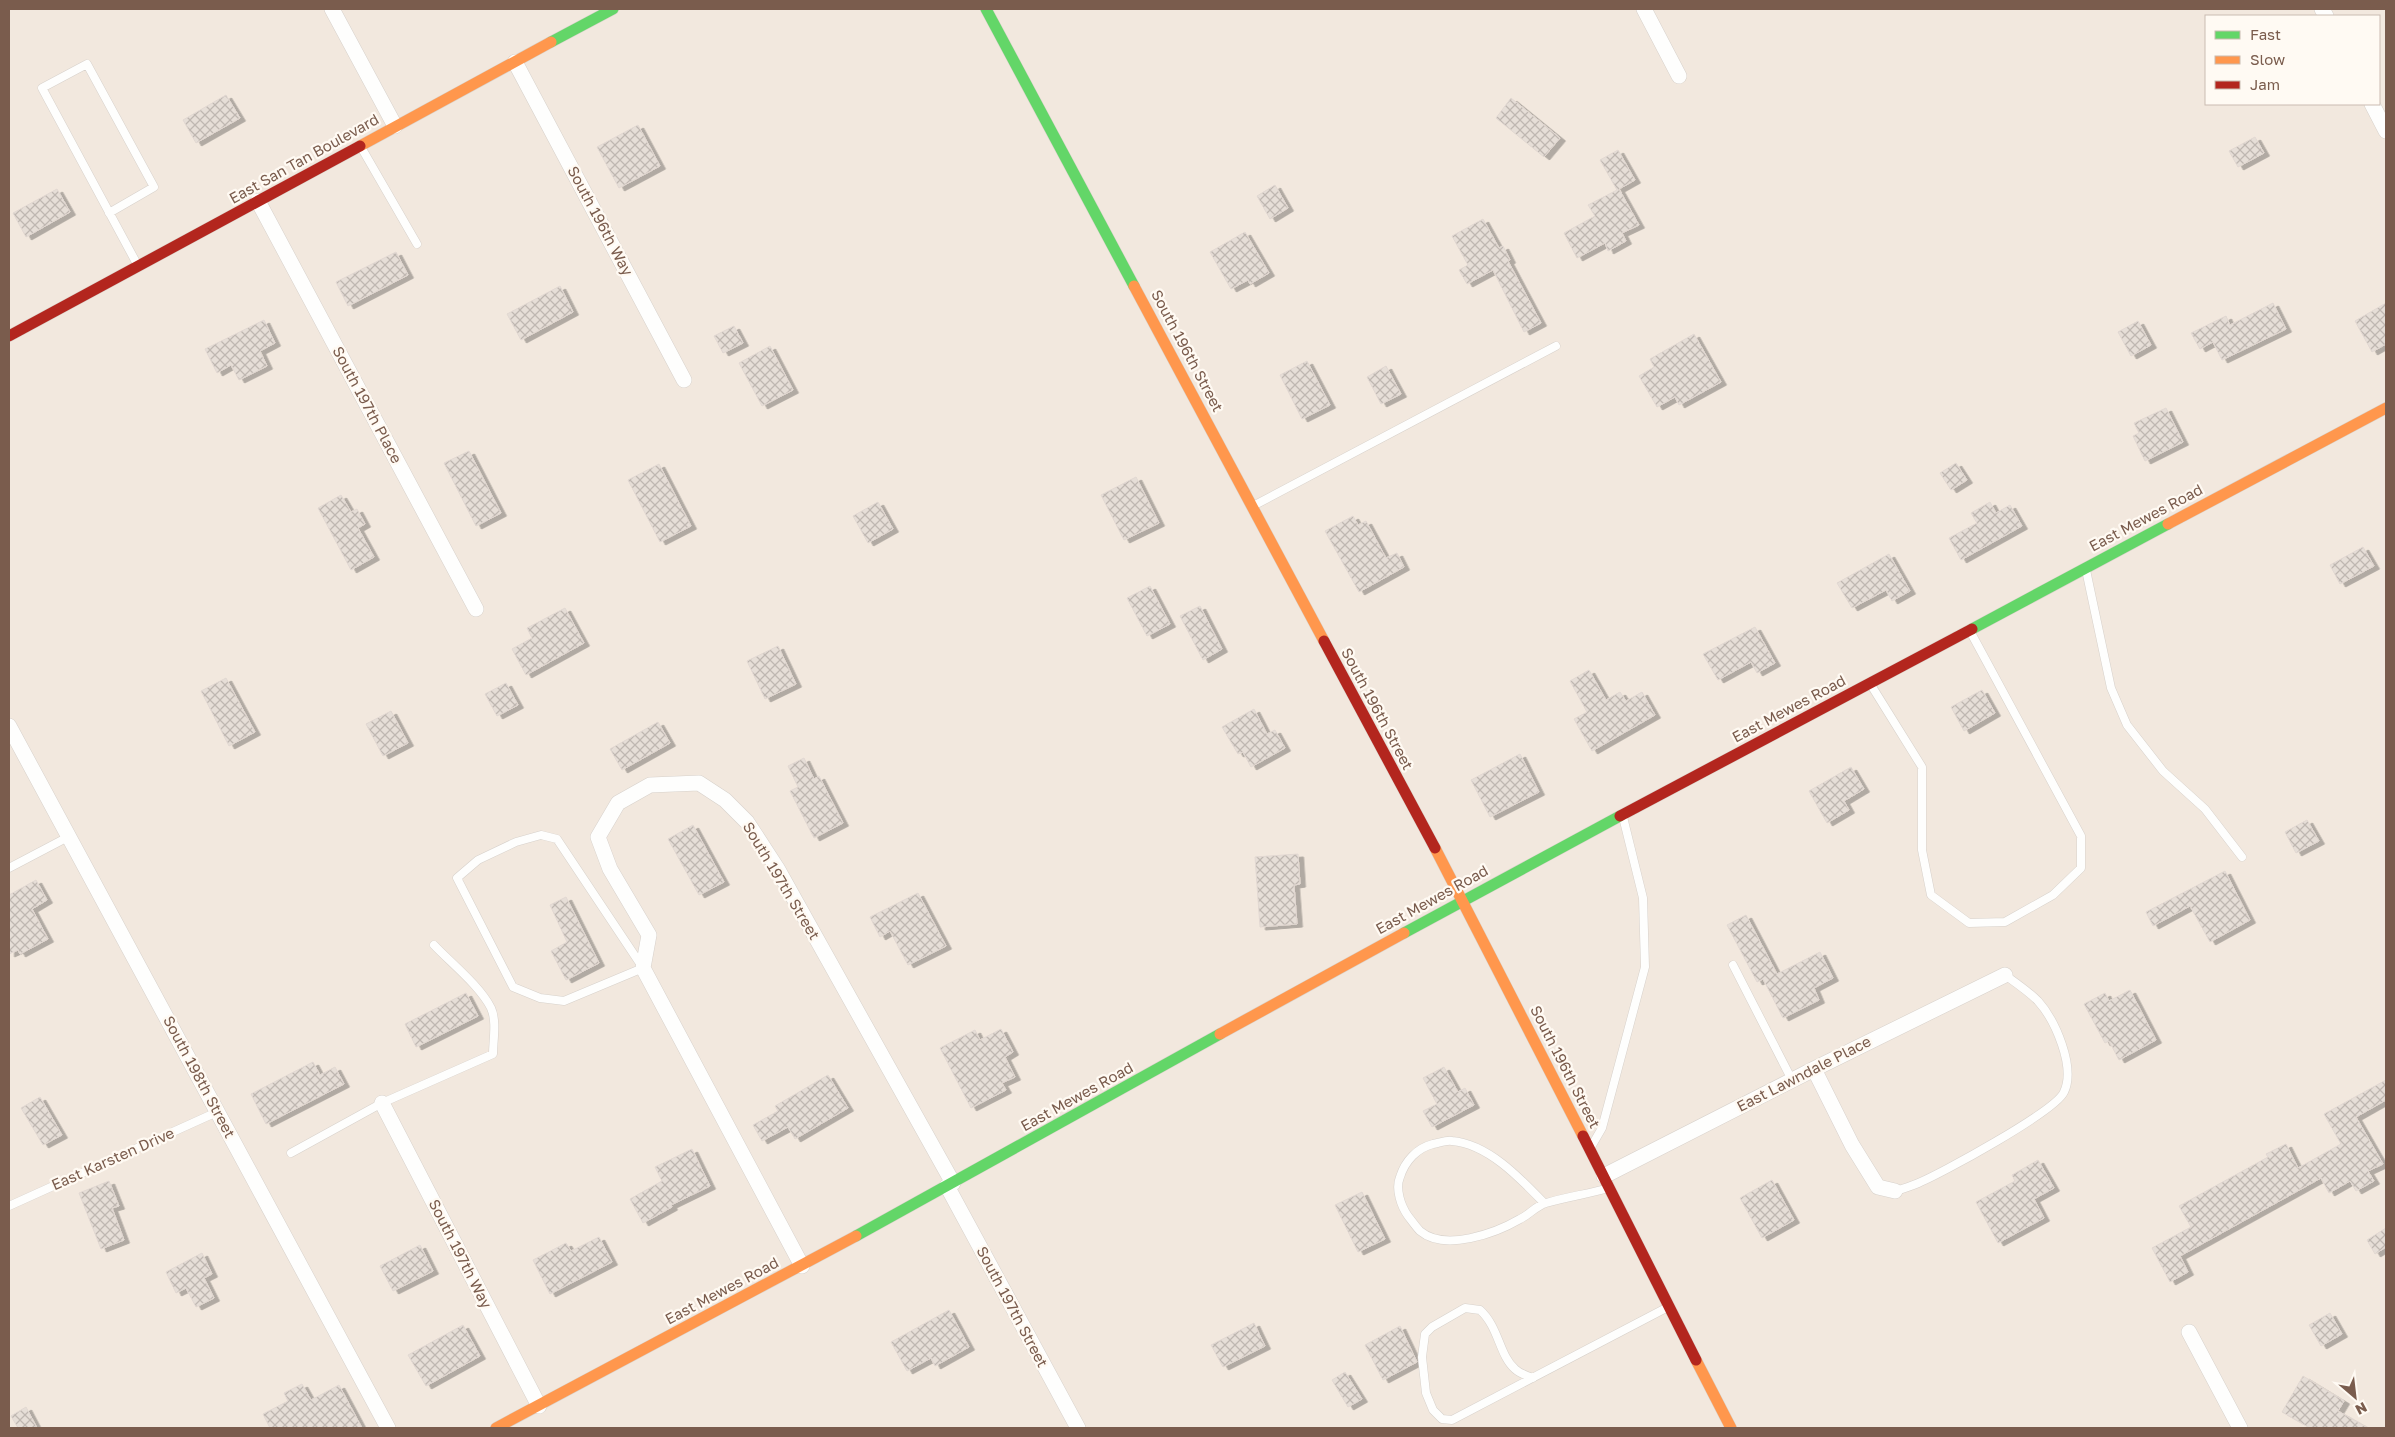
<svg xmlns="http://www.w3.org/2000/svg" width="2395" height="1437" viewBox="0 0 2395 1437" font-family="'Golos Text',sans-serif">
  <defs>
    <pattern id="building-cross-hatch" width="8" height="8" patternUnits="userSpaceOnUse" patternTransform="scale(1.25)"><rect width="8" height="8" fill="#e6ded7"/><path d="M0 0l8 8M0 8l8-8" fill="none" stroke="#bfb7b1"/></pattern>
    <filter id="shadow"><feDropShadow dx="5.5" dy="3" stdDeviation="0" flood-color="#0004"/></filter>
  </defs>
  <rect width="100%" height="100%" fill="#f9f5f0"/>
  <path fill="#f2e8de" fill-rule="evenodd" d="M9,9H2386V1428H9ZM2206,16H2379V104H2206Z"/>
  <path fill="url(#building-cross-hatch)" stroke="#e2d8d2" filter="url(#shadow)" d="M226,95L240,118L196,143L183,120Z
    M1511,98L1560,138L1544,157L1496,118Z
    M638,125L660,166L619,188L597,147Z
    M2255,137L2264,153L2238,167L2229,151Z
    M1618,150L1635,180L1619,189L1639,225L1622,233L1626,241L1608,251L1605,243L1577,258L1564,233L1595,216L1588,205L1617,190L1600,160Z
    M1275,185L1288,208L1270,219L1257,196Z
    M57,189L70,212L26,237L13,213Z
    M1483,219L1499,248L1503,246L1510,260L1508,261L1541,323L1524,332L1493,270L1467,284L1459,270L1468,265L1452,236Z
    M1245,232L1269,273L1250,284L1248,280L1231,289L1210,252Z
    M396,252L408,275L348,306L336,282Z
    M560,286L573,312L521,340L507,314Z
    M2273,303L2286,329L2222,360L2213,342L2200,349L2191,333L2226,316L2230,325Z
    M2386,303V344L2372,352L2355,321Z
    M264,320L275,343L260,351L267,366L239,380L231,365L217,373L205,349Z
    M2138,321L2151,345L2131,356L2118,332Z
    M734,326L743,343L723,353L714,336Z
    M1694,334L1721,382L1679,405L1675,397L1657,407L1639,376L1654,367L1650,359Z
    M770,346L793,390L762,406L739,363Z
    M1307,361L1330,405L1302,419L1280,375Z
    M1386,366L1401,394L1381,404L1367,377Z
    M2166,408L2183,442L2145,461L2133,436L2139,433L2134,423Z
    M469,451L501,513L476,526L444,463Z
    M1956,463L1967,480L1951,490L1940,473Z
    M659,464L691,526L660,542L628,480Z
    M1136,477L1159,523L1124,540L1101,495Z
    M341,495L351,512L357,509L365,524L358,528L374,557L351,570L318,508Z
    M878,502L893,529L868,543L853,516Z
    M1990,502L1996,513L2010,505L2022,526L1961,560L1949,538L1977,523L1971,513Z
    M1353,516L1358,525L1366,521L1386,558L1397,553L1404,567L1359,592L1325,531Z
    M2363,547L2374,566L2340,584L2330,565Z
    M1889,554L1910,591L1892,601L1886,590L1852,608L1837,583Z
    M1150,586L1170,624L1147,636L1127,598Z
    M1200,606L1222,649L1203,660L1180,616Z
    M565,608L584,643L526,675L512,649L532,638L527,628Z
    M1755,627L1775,663L1757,673L1751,662L1718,680L1703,654Z
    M778,646L796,684L765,699L747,661Z
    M1589,670L1606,700L1620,692L1626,701L1642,692L1655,715L1592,751L1574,719L1587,712L1570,681Z
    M226,678L255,732L229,746L201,691Z
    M506,683L518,705L497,716L485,694Z
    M1982,690L1995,713L1964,731L1951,707Z
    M1254,709L1267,734L1275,730L1285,748L1251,767L1243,752L1238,754L1222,727Z
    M391,711L408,743L383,756L366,724Z
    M658,722L670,743L622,770L610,749Z
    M1520,754L1539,792L1490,817L1471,780Z
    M804,758L814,779L819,776L843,823L814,838L790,791L798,787L788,766Z
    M1851,767L1864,789L1844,801L1849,810L1827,823L1809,791Z
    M2307,820L2319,841L2296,853L2285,832Z
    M693,825L724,882L699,895L668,839Z
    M1298,854L1300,884L1294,885L1297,924L1260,927L1255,857Z
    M2225,871L2250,920L2210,942L2190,906L2153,926L2146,912Z
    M36,880L47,900L32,909L48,939L20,954L18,950L9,954V895Z
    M918,893L946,946L908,965L890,931L880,937L870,917Z
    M566,897L599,963L566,980L551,951L567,942L550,905Z
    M1746,915L1777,974L1820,952L1833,978L1814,988L1819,1000L1783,1018L1763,979L1757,982L1727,925Z
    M2130,990L2156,1040L2119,1060L2109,1041L2105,1043L2084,1004L2105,993L2109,1001Z
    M466,993L478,1016L416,1047L405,1024Z
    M1001,1029L1013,1052L1005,1057L1015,1077L1002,1083L1006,1090L971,1108L940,1048L975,1030L980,1040Z
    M313,1062L320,1075L335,1067L344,1084L266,1124L251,1094Z
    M1444,1067L1458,1092L1465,1088L1474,1105L1432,1127L1423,1111L1437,1104L1423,1078Z
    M828,1075L848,1108L795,1139L788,1127L762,1141L753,1125L778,1111L775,1106Z
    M2386,1080V1100L2356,1117L2383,1164L2368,1171L2374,1181L2356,1191L2350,1181L2329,1193L2321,1178L2180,1256L2188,1272L2170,1282L2152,1248L2191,1227L2179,1206L2268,1157L2266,1154L2286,1144L2298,1168L2341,1144L2324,1114Z
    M40,1097L62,1135L43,1145L21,1108Z
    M692,1149L710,1186L671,1205L672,1207L643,1223L630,1199L662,1181L655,1167Z
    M2038,1160L2054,1188L2034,1199L2044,1218L1998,1243L1976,1202L2015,1181L2012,1175Z
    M1772,1180L1794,1220L1762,1238L1740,1198Z
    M109,1181L119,1206L112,1208L124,1240L101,1249L79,1193Z
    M1362,1192L1385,1239L1358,1252L1335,1205Z
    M2386,1228V1247L2375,1254L2367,1240Z
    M599,1237L612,1262L550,1294L533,1260L566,1243L571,1251Z
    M420,1245L433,1271L393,1291L380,1266Z
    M202,1253L212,1274L204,1278L214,1298L196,1307L186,1288L176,1293L166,1272Z
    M949,1310L969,1347L935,1366L931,1358L907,1371L891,1342Z
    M2330,1313L2342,1334L2321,1346L2309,1325Z
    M1254,1323L1265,1346L1223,1367L1211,1345Z
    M463,1325L480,1356L426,1386L408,1355Z
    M1400,1326L1417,1362L1383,1380L1365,1345Z
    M1345,1372L1362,1399L1348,1407L1332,1380Z
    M2303,1376L2344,1401L2338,1411L2368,1428H2310L2282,1412Z
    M302,1384L311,1400L339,1385L362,1428H270L263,1414L288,1401L284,1393Z
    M26,1407L37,1428H18L11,1416Z"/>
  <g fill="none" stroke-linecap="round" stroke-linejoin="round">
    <defs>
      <path id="lane" d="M361,147L417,244
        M109,213L154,187L87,64L42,88L137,264
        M1253,506L1556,346
        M2086,570L2111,688L2127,725L2163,771L2205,809L2242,857
        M1871,685L1922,767V850L1931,895L1969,923L2005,922L2053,895L2081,868V836L1970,631
        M541,835L557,839L643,968L564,1001L540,998L513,987L457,878L478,860L516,842Z
        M9,868L68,837
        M1733,965L1792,1080
        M1591,1147L1602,1128L1645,967L1643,898L1623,817
        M291,1153L382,1103L493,1054C493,1041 497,1021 491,1008C480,986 451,963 434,945
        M1895,1191C1902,1189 1909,1187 1916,1184C1939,1175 2056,1111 2064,1092C2076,1067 2055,1020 2038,1001C2028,991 2016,983 2005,975
        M1544,1203C1520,1178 1488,1144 1452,1141C1446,1140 1439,1143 1433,1144C1417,1148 1405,1161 1400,1177C1395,1189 1401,1206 1408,1216C1412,1221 1416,1227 1420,1231C1445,1252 1496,1233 1520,1219C1529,1215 1537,1205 1546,1203C1566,1197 1588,1194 1609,1188
        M9,1206L217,1112
        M1533,1378C1527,1376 1519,1373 1515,1369C1499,1355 1499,1327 1480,1310L1465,1308L1432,1327L1425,1334L1422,1357L1426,1393L1433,1410L1442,1419L1452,1420L1668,1307"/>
      <path id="street" d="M332,9L395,126
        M1644,9L1679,76
        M2322,9L2326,16
        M515,62L684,380
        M2372,104L2386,131
        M258,201L476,609
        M9,726L388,1428
        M1814,1069L1852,1145L1878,1187L1895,1191
        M382,1103L539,1406
        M1604,1176L1814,1069L2005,975
        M947,1186L1078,1428
        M802,1266L643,968L649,935L610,869L598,837L618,803L650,785L699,783L725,800L747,822L777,868L953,1183
        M2189,1332L2240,1428"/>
      <path id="fast" d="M986,9L1134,286
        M551,42L613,9
        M1972,629L2168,524
        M1404,933L1620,816
        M856,1236L1220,1034"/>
      <path id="slow" d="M360,146L551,42
        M1134,286L1324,641
        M2168,524L2386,408
        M1435,848L1583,1136
        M1220,1034L1404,933
        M1696,1360L1731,1428
        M496,1428L856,1236"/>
      <path id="jam" d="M9,336L360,146
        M1324,641L1435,848
        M1620,816L1972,629
        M1583,1136L1696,1360"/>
    </defs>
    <use href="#lane" stroke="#d7d1cb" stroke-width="9"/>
    <use href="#street" stroke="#d7d1cb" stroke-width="16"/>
    <use href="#fast" stroke="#d9d2cb" stroke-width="12"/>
    <use href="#slow" stroke="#d9d2cb" stroke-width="12"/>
    <use href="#jam" stroke="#d9d2cb" stroke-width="12"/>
    <use href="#lane" stroke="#fefefd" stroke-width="8"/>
    <use href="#street" stroke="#fefefd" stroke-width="15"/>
    <use href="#fast" stroke="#63d668" stroke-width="11"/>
    <use href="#slow" stroke="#ff974d" stroke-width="11"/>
    <use href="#jam" stroke="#b3261e" stroke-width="11"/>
  </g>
  <g text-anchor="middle" stroke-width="4.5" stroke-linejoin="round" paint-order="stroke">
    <g font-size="15" fill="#7a5c4d" stroke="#fffaf3">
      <text transform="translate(304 159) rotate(-29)" y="5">East San Tan Boulevard</text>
      <text transform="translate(600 221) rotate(62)" y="5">South 196th Way</text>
      <text transform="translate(1187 351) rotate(62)" y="5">South 196th Street</text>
      <text transform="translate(367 405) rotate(62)" y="5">South 197th Place</text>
      <text transform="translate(2146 518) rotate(-28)" y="5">East Mewes Road</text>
      <text transform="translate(1377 709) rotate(62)" y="5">South 196th Street</text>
      <text transform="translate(1789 709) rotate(-28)" y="5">East Mewes Road</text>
      <text transform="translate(781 881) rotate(59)" y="5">South 197th Street</text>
      <text transform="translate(1432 900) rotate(-29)" y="5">East Mewes Road</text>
      <text transform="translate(1565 1067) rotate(63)" y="5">South 196th Street</text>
      <text transform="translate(1804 1074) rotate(-27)" y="5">East Lawndale Place</text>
      <text transform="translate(199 1077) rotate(62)" y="5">South 198th Street</text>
      <text transform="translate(1077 1097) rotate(-29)" y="5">East Mewes Road</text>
      <text transform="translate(113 1159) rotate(-24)" y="5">East Karsten Drive</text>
      <text transform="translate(460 1254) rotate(63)" y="5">South 197th Way</text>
      <text transform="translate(722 1291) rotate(-28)" y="5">East Mewes Road</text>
      <text transform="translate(1012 1307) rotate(62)" y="5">South 197th Street</text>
    </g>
  </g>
  <rect width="2395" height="1437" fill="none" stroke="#7a5c4d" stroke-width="20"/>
  <rect x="2205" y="15" width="175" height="90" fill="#fffaf3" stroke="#cabbb1"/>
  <rect x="2215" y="31" width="25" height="8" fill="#63d668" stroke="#cabbb1"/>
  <text x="2250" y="40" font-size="15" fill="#7a5c4d">Fast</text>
  <rect x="2215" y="56" width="25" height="8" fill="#ff974d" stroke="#cabbb1"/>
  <text x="2250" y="65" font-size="15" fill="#7a5c4d">Slow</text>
  <rect x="2215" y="81" width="25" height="8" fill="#b3261e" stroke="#cabbb1"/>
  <text x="2250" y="90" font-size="15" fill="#7a5c4d">Jam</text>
  <g transform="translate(2355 1397) rotate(152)" stroke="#fffaf3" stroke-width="4" paint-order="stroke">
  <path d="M0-4L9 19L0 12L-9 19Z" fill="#7a5c4d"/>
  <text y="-8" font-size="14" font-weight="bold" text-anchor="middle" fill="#7a5c4d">N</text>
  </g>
</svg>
